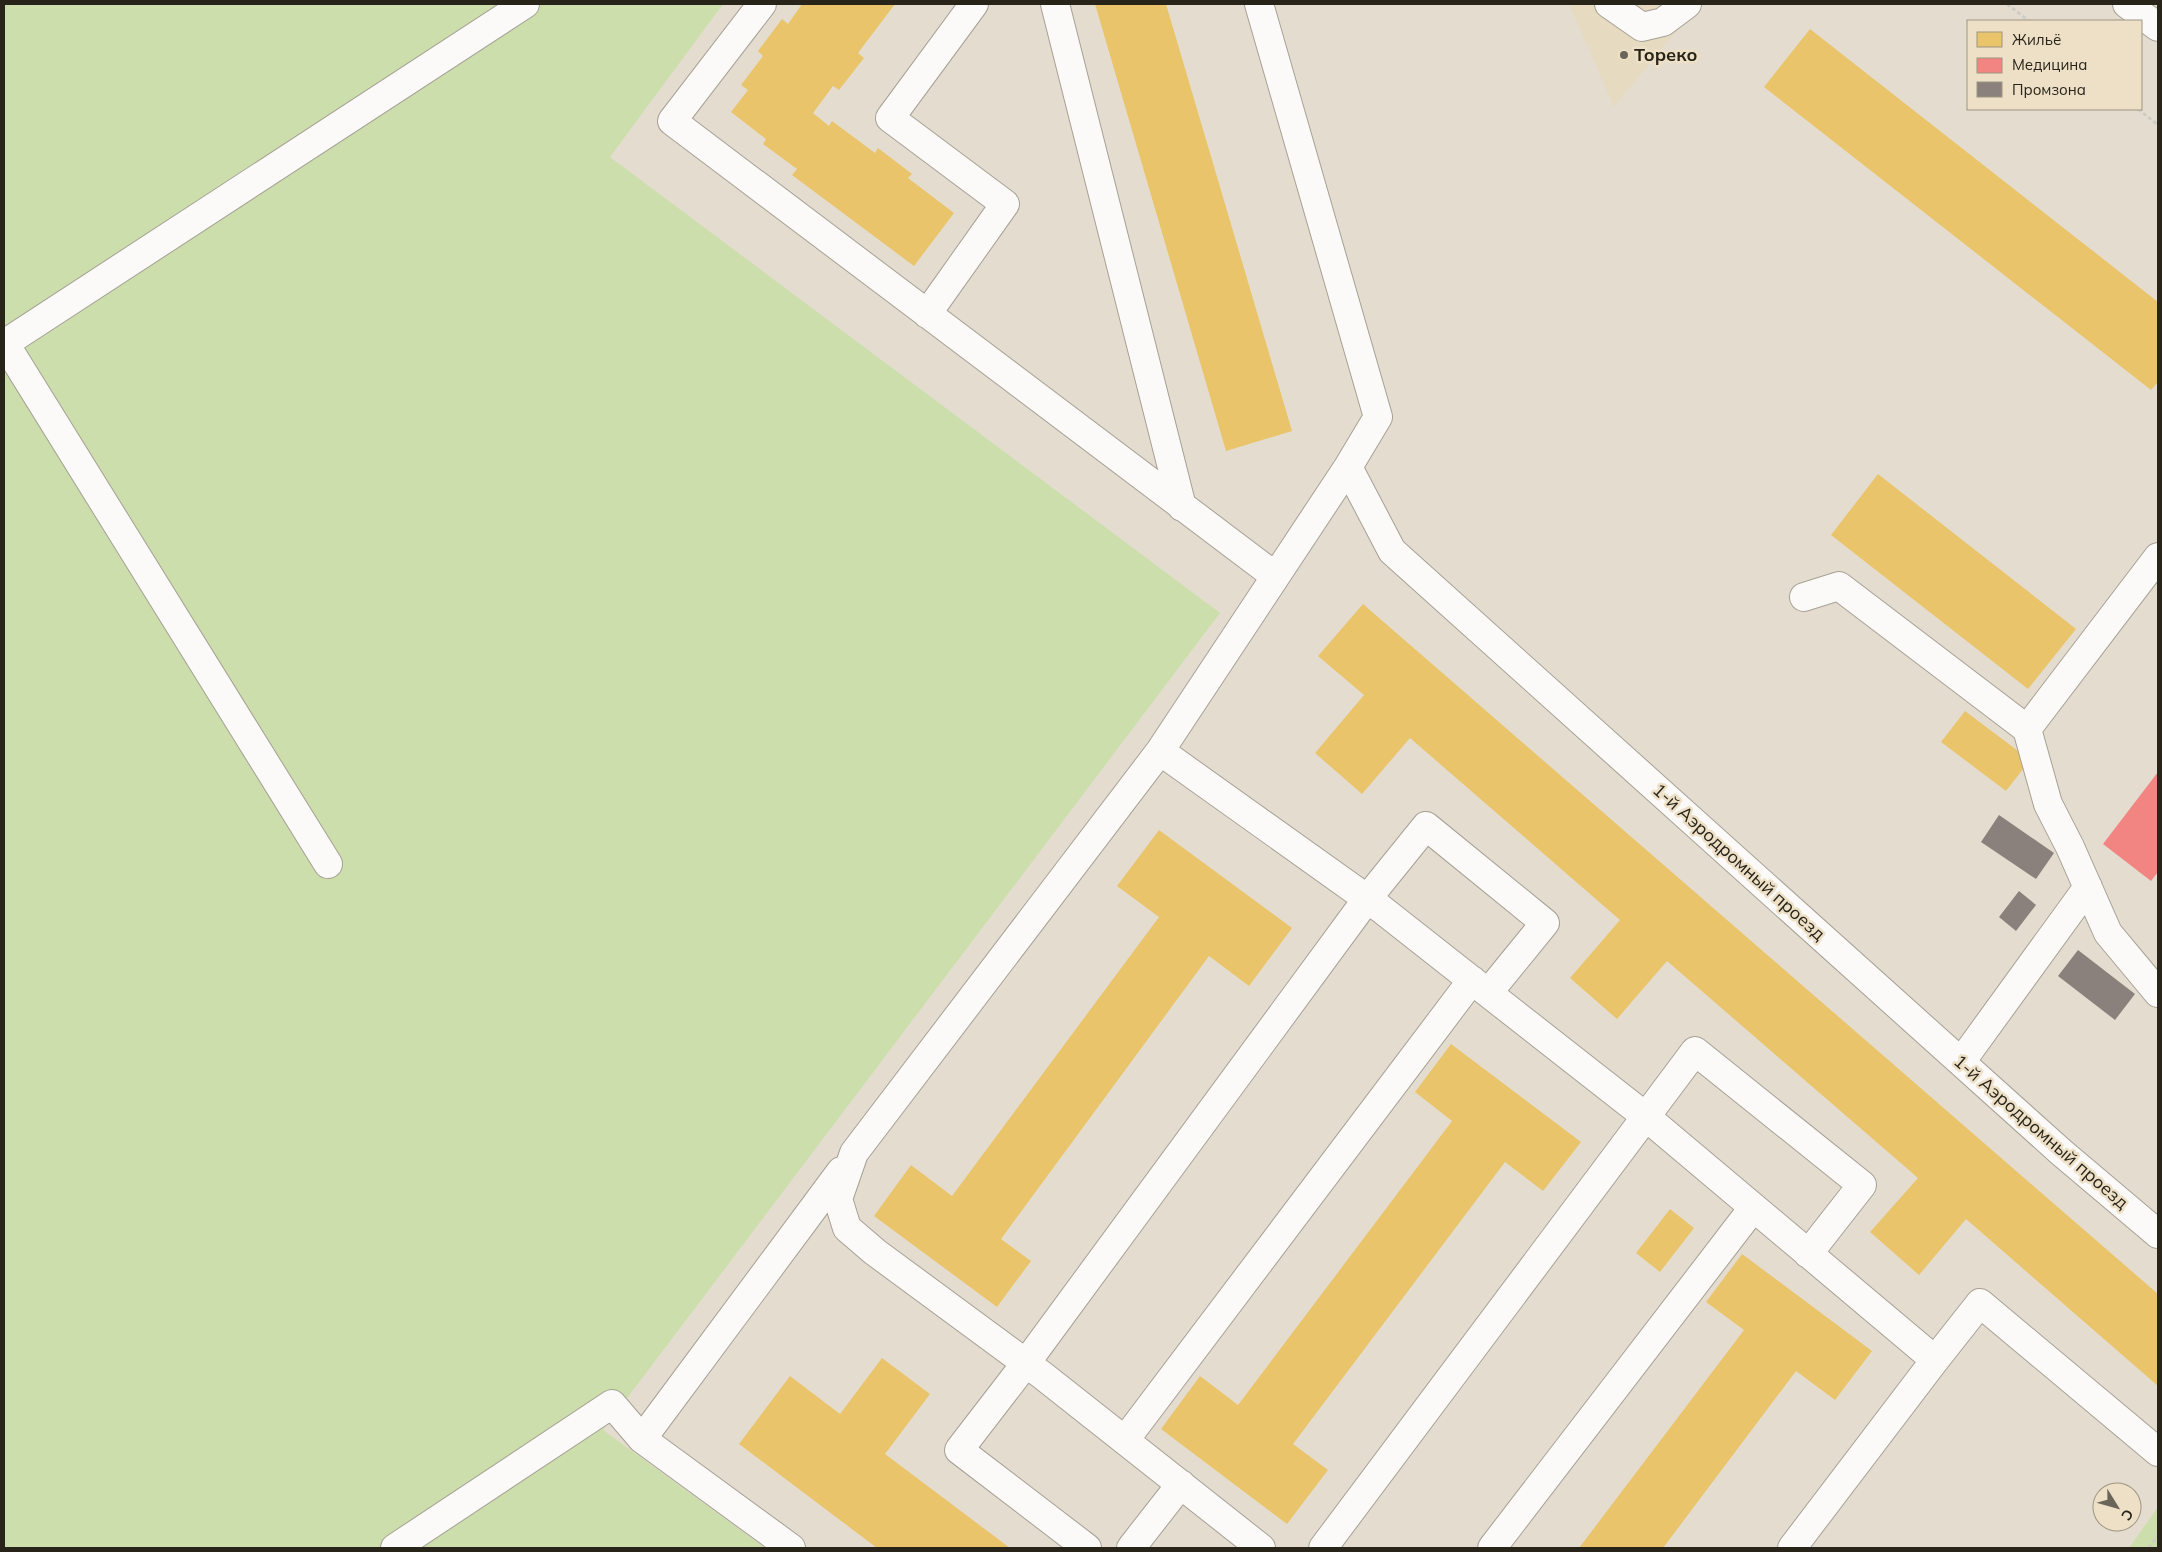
<svg xmlns="http://www.w3.org/2000/svg" width="2162" height="1552" viewBox="0 0 2162 1552" font-family="Mulish,sans-serif">
  <rect width="100%" height="100%" fill="#e4ddcf"/>
  <path fill="#e6dac1" d="M1569,4H1699L1614,107Z"/>
  <path fill="#cbdeab" d="M4,4H723L610,157L1220,613L603,1430L765,1548H4Z
    M2158,1507V1548H2129Z"/>
  <path fill="#e9c46a" d="M802,4H895L858,53L864,58L839,90L833,86L813,113L829,126L832,121L875,153L878,148L912,174L908,178L954,213L914,266L792,175L797,169L763,144L766,139L731,112L748,90L741,85L763,56L758,51L782,19L788,24Z
    M1095,4H1166L1292,431L1226,451Z
    M1810,29L2158,302V382L2151,390L1764,87Z
    M1878,474L2076,629L2028,689L1831,535Z
    M1363,604L2158,1294V1386L1966,1219L1919,1275L1870,1232L1918,1178L1667,961L1617,1019L1570,978L1620,920L1410,738L1362,794L1315,753L1364,695L1318,656Z
    M1965,711L2030,760L2006,791L1941,742Z
    M1159,830L1292,928L1249,986L1209,956L1001,1239L1031,1261L997,1307L874,1216L911,1165L952,1196L1159,917L1117,886Z
    M1451,1044L1581,1142L1543,1191L1505,1162L1293,1444L1328,1470L1287,1524L1161,1429L1200,1376L1238,1405L1452,1121L1415,1092Z
    M1670,1209L1694,1228L1660,1272L1636,1253Z
    M1742,1254L1872,1351L1835,1400L1796,1371L1663,1548H1579L1744,1330L1706,1302Z
    M882,1358L930,1394L885,1454L1010,1548H877L739,1444L790,1376L840,1414Z"/>
  <path fill="#f28482" d="M2158,772V872L2151,881L2103,844Z"/>
  <path fill="#8a817c" d="M1999,815L2054,853L2036,879L1981,842Z
    M2019,891L2036,905L2016,931L1999,917Z
    M2078,950L2135,994L2115,1020L2058,976Z"/>
  <g fill="none" stroke-linecap="round" stroke-linejoin="round">
    <defs>
      <path id="minor" d="M762,4L672,121L1275,576
        M1055,4L1182,507
        M1259,4L1378,417L1348,467L1160,751L854,1153L838,1199L847,1228L875,1252L1042,1375L1261,1548
        M1609,4L1642,27L1663,22L1687,4
        M927,314L1005,204L890,118L974,4
        M4,342L328,864
        M4,344L525,4
        M1348,467L1392,551L2061,1152L2158,1234
        M1804,597L1839,586L2027,729L2158,557
        M2027,729L2048,804L2070,847L2108,933L2158,993
        M1160,751L1380,908L1488,993L1645,1116L1935,1360L1792,1548
        M1961,1062L2088,887
        M1935,1360L1980,1303L2158,1452
        M642,1439L841,1171
        M1125,1440L1472,980
        M395,1548L612,1404L642,1439L791,1548
        M1087,1548L959,1450L1026,1363L1367,899L1426,826L1545,923L1488,993
        M1131,1548L1181,1484
        M1323,1548L1695,1051L1862,1185L1808,1254
        M1492,1548L1753,1208"/>
      <path id="major" d="M2127,4L2158,27"/>
    </defs>
    <use href="#minor" stroke="#a6a095" stroke-width="30"/>
    <use href="#major" stroke="#a6a095" stroke-width="30"/>
    <path stroke="#ceccc7" stroke-width="3" stroke-dasharray="4 2.5" stroke-linecap="butt" d="M2007,4L2029,21
      M2138,109L2158,125
      M2149,1548L2158,1535"/>
    <use href="#minor" stroke="#fbfaf8" stroke-width="28"/>
    <use href="#major" stroke="#fbfaf8" stroke-width="28"/>
  </g>
  <circle fill="#6a6559" stroke="#ede0c6" stroke-width="2" cx="1624" cy="55" r="5"/>
  <g text-anchor="middle" stroke-width="5" stroke-linejoin="round" paint-order="stroke">
    <g font-size="18" font-weight="bold" fill="#28241a" stroke="#ede0c6" text-anchor="start">
      <text x="1634" y="61">Тореко</text>
    </g>
    <g font-size="18" fill="#28241a" stroke="#ede0c6">
      <text transform="translate(1739 862) rotate(42)" y="6">1-й Аэродромный проезд</text>
      <text transform="translate(2041 1132) rotate(41)" y="6">1-й Аэродромный проезд</text>
    </g>
  </g>
  <rect width="2162" height="1552" fill="none" stroke="#28241a" stroke-width="10"/>
  <rect x="1967" y="20" width="175" height="90" fill="#ede0c6" stroke="#9e9581"/>
  <rect x="1977" y="32" width="25" height="15" fill="#e9c46a" stroke="#9e9581"/>
  <text x="2012" y="45" font-size="15" fill="#28241a">Жильё</text>
  <rect x="1977" y="58" width="25" height="15" fill="#f28482" stroke="#9e9581"/>
  <text x="2012" y="70" font-size="15" fill="#28241a">Медицина</text>
  <rect x="1977" y="82" width="25" height="15" fill="#8a817c" stroke="#9e9581"/>
  <text x="2012" y="95" font-size="15" fill="#28241a">Промзона</text>
  <g transform="translate(2117 1507) rotate(127)"><circle r="24" fill="#ede0c6" stroke="#9e9581"/>
  <path d="M0-4L9 19L0 12L-9 19Z" fill="#6a6559"/>
  <text y="-8" font-size="14" font-weight="bold" text-anchor="middle" fill="#28241a">С</text>
  </g>
</svg>
